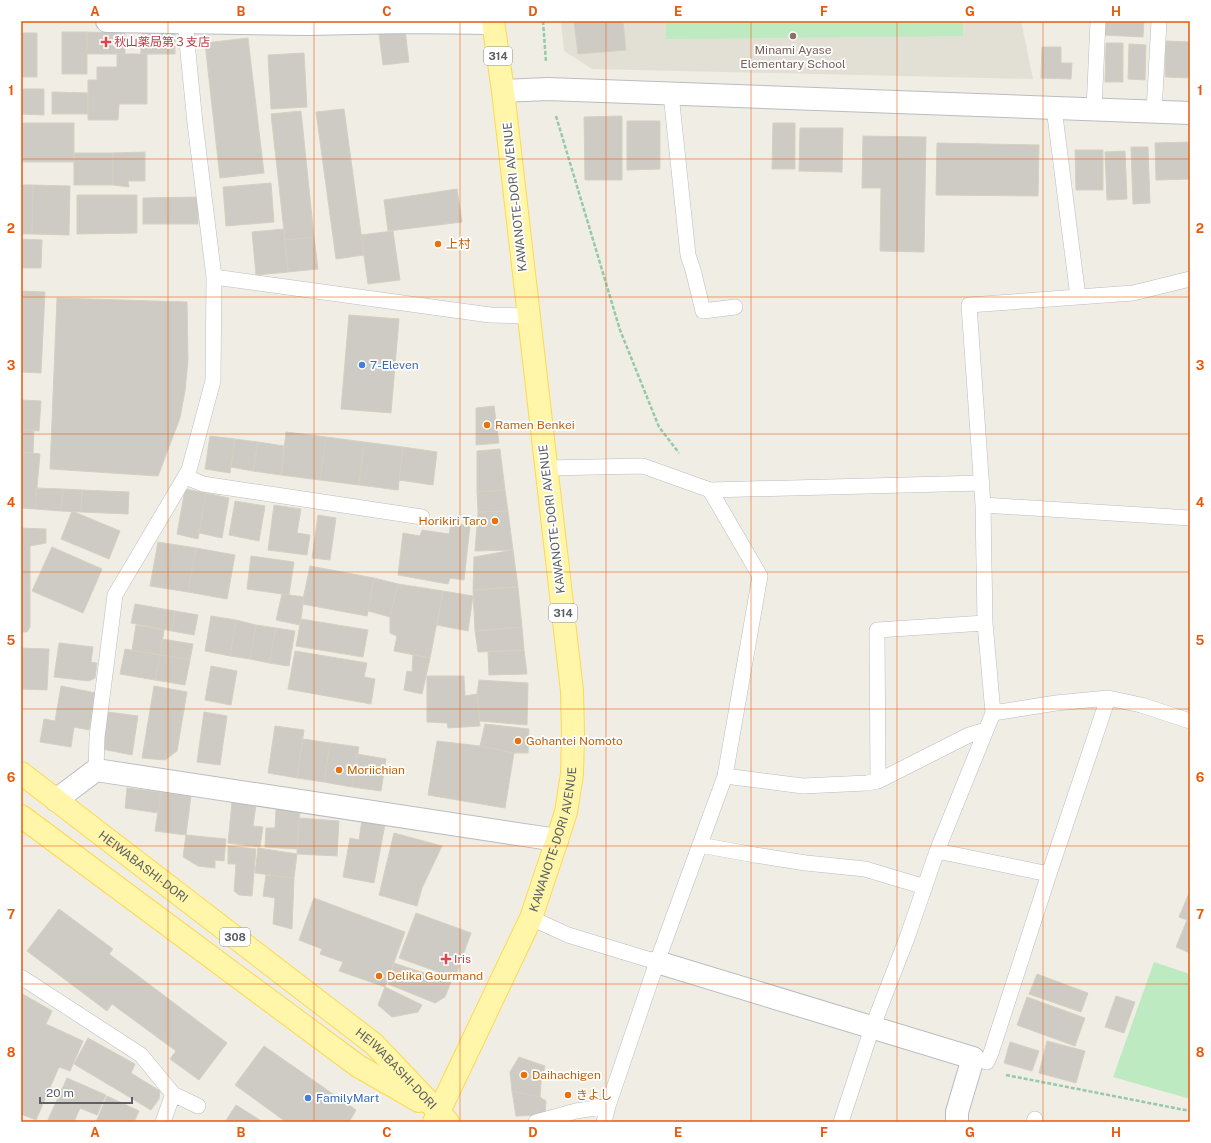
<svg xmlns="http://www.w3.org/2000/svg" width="1211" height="1143" viewBox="0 0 1211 1143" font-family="'Public Sans','Noto Sans JP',sans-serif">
  <rect width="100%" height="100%" fill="#f0eee4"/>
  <path fill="#e2e0d4" d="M561,21H1021L1033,79L592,69L564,51Z"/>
  <path fill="#beeac1" d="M666,21H963V36L666,39Z
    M1154,962L1190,974V1099L1113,1077Z"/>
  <path fill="#cdcbc3" stroke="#d5d0c1" d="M574,21H623L626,50L578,54Z
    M1103,21H1144L1143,37L1103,35Z
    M405,30L409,62L383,65L379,34Z
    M62,32H87V74H62Z
    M87,32L125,33V54H87Z
    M21,33H37V77H21Z
    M141,33H175V54H141Z
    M248,38L264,173L220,178L205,43Z
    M1166,41L1190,42V78L1165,77Z
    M1106,43H1123V82H1105Z
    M1129,44L1146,45L1145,80L1128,79Z
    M1042,47H1061V63H1072L1071,79L1041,78Z
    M304,53L307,107L271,109L268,55Z
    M117,54H147V104H119L118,120H88V80H97V67H117Z
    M21,89H44V115L21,114Z
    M52,92L88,93V114H52Z
    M344,109L364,255L336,259L316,112Z
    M301,111L314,237L285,240L271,114Z
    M622,116V180H585L584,117Z
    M627,121H660V169L627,170Z
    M21,123H74V162H21Z
    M773,123H795V169H772Z
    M800,128H843L842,172L799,171Z
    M863,136L926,137L924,252L880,251L881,188H862Z
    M1190,142V179L1156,180L1155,143Z
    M937,143L1039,145L1038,196L936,195Z
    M1131,147H1148L1150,203L1133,204Z
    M1075,150H1103V190H1076Z
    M1125,151L1127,199L1107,200L1105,152Z
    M145,152V181H128L129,187L113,185V153Z
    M74,153H113V185H74Z
    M271,183L274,222L226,226L223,187Z
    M21,185H33L32,234H21Z
    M33,185L70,186L69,235L32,234Z
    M457,189L462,222L388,231L384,200Z
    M77,195H137V233L77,234Z
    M198,197V224H143V198Z
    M284,229L288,272L256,275L252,232Z
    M393,231L400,280L368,284L361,235Z
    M314,237L318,269L288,272L285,240Z
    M21,239L42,240L41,268H21Z
    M21,291L45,292L41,373L21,372Z
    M57,298L187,302L188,360L185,391L180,418L158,476L50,469Z
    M349,315L399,319L391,413L341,409Z
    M21,400L41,401L39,431L21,429Z
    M494,406L499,443L476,445V408Z
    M21,429L34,430L33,453L21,452Z
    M286,432L326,437L320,480L281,475Z
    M210,436L235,439L230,473L205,469Z
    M326,437L364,442L359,485L320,480Z
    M235,439L258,442L253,471L231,467Z
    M258,442L284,446L281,475L253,471Z
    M364,442L403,447L398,490L359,485Z
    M403,447L437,452L433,485L399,480Z
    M500,449L505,490L477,492V451Z
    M21,452L40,454L35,509L21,508Z
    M36,488L63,489L61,511L35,509Z
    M63,489L82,490L81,512L61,511Z
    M185,489L206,493L198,539L177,534Z
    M82,490L129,492L128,514L81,512Z
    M505,490L508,511L478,512L477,492Z
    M206,493L229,498L222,538L199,533Z
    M235,501L265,506L259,541L229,535Z
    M274,505L301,509L297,533L310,535L307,555L268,550Z
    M72,511L120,531L109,559L61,539Z
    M508,511L513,550L475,551L478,512Z
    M318,515L336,518L330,560L312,558Z
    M451,523L470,526L464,580L450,578L448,584L398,575L403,533L420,536L422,530L449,534Z
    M21,528L46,529V543L30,546V627L27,632H21Z
    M158,542L196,548L188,592L150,586Z
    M52,547L102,569L83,613L32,591Z
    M196,548L235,555L227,599L188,592Z
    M513,550L518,587L473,590L474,557Z
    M251,556L294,562L289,595L247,589Z
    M310,566L374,578L367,616L302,604Z
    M374,578L398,584L390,617L368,611Z
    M398,584L443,591L430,658L394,651L397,636L390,633V617Z
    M518,587L522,627L475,631L473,590Z
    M443,591L473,596L468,631L437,625Z
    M282,594L304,597L300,625L276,620Z
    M135,604L175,611L172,631L131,623Z
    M175,611L198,615L194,635L172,631Z
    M211,616L236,620L230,656L205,651Z
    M301,619L368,630L363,657L296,646Z
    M236,620L256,625L250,659L230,656Z
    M136,625L164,630L160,655L132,650Z
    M256,625L276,628L269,663L250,659Z
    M522,627L524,650L478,652L475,631Z
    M276,628L295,631L289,666L269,663Z
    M162,639L193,644L190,660L160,655Z
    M59,643L93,647L91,662L97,663L95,678L89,681L54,677Z
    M21,648L49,649L47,690L21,689Z
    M125,649L160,655L155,680L120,674Z
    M524,650L527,674L489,675L488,652Z
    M295,651L367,663L364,677L375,679L371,704L288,689Z
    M160,655L190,660L185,685L155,680Z
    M413,655L430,658L422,694L404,690L407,671L412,672Z
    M211,666L237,671L231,705L205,700Z
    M427,676H464L465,696L477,694L480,726L448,728L447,723L427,722Z
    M479,680L528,683L527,725L480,721L477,694Z
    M61,686L96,693L89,730L74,727L71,747L40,742L44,719L55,721Z
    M154,686L187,692L177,751L165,760L142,758Z
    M108,712L138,716L132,755L102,749Z
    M204,712L227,716L220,765L197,762Z
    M485,724L529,729L528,753H514L480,746Z
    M275,726L304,730L297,778L268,773Z
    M303,739L330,743L324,782L297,778Z
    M437,741L480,746L514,753L505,808L428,795Z
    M330,743L359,747L352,787L324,782Z
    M357,754L386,759L381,791L352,787Z
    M127,788L161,792L158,813L125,808Z
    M161,792L191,796L186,835L155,831Z
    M232,802L256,805L253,826L263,827L260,847L228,843Z
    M276,809L300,810L297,849L265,847L266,828H275Z
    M299,818L339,821L337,856L297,854Z
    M362,820L385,824L374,883L343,877L350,838L359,840Z
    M394,833L442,846L422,888L417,906L379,895Z
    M186,835L226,839L224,861L215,860V868L198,866L183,857Z
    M228,846L256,849L252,896L239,895L234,891L236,864H228Z
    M258,848L297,854L294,878L255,873Z
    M266,875L294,878L292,929L273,924L275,898L263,896Z
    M1190,891V953L1176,947L1187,920L1179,917Z
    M314,898L405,932L385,987L339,971L343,962L320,954L322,949L299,940Z
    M59,909L113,949L109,954L227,1043L199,1080L170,1059L176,1051L112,1004L107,1011L27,951Z
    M416,913L471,933L455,978L399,958Z
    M394,963L451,982L445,997L435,1003L388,984Z
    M1037,974L1088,993L1081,1012L1029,994Z
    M385,987L422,1005L418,1012L392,1017L378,1005Z
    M21,993L52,1011L46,1024L83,1041L70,1071L59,1067L36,1120L21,1114Z
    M1116,996L1135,1002L1124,1033L1105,1027Z
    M1027,997L1085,1018L1075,1046L1017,1025Z
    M88,1038L135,1064L131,1073L160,1091L159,1099L151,1110L74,1064Z
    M1047,1041L1085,1051L1076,1083L1039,1073Z
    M1010,1042L1039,1051L1032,1071L1004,1063Z
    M264,1046L356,1110L349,1122H286L235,1085Z
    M519,1057L545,1066L541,1083L540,1097L512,1091L510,1072Z
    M67,1078L106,1095L97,1115L80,1108L74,1122H47Z
    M512,1091L540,1097L546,1101L545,1115L516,1116Z
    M107,1096L139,1111L134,1122H96Z
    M236,1105L263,1122H225Z"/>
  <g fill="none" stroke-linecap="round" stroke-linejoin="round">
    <defs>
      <path id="service" d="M671,94L688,255L693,270L703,311L735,307
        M1054,108L1078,297
        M1094,110L1098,21
        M1154,112L1159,21
        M214,277L490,315L528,316
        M546,468L643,466L710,490L760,576L725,776L657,962L608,1106L604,1122
        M186,477L203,484L422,517
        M710,490L982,483
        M983,505L1190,518
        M993,713L1056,703L1108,698L1141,705L1190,721
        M96,770L97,737L115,595L189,470L213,381L214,277L195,123L185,22
        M725,776L803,786L867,783L878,781L877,630L985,623
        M878,781L969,735L986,730
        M700,845L755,855L806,863L865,869L925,887
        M937,851L1049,874
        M531,918L568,935L657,962
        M21,977L141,1055L173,1094L163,1122
        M973,1058L987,1062L991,1053L1049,874L1108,698
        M173,1094L198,1106
        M536,1122L576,1111L608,1106
        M841,1122L872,1028L907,938L937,851L993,713L985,623L983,505L969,305L1133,293L1190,279
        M1034,1122L1035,1119"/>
      <path id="minor" d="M107,21L307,24L406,22L493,23
        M56,800L96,770L557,840
        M657,962L973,1058L957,1112V1122"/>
      <path id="tertiary" d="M503,91L548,89L1190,113"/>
      <g id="primary">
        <path id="s1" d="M21,773L374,1044L448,1122"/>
        <path d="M21,816L358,1066L419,1101"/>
        <path id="s2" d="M434,1122L531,918L557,840L566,812L572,774L573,734L572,691L503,91L493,21"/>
      </g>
    </defs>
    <use href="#service" stroke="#b9bcc1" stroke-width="16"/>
    <use href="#minor" stroke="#b9bcc1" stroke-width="24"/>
    <use href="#tertiary" stroke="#b9bcc1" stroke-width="24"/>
    <use href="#primary" stroke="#ffd84e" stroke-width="24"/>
    <path stroke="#95c9a7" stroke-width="2.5" stroke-dasharray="4 2" stroke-linecap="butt" d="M543,21L546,62
      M556,116L620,330L659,427L679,453
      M1006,1075L1190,1111"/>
    <use href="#service" stroke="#fff" stroke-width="15"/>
    <use href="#minor" stroke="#fff" stroke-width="22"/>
    <use href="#tertiary" stroke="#fff" stroke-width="22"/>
    <use href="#primary" stroke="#fff6aa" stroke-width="22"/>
  </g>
  <path fill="none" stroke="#e8590c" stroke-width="1" stroke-opacity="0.55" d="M168,21V1122M314,21V1122M460,21V1122M606,21V1122M751,21V1122M897,21V1122M1043,21V1122M21,159H1190M21,297H1190M21,434H1190M21,572H1190M21,709H1190M21,846H1190M21,984H1190"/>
  <circle fill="#8d6e63" stroke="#fff" stroke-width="1.5" cx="793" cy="36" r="4"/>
  <g fill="#e0444e" stroke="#fff" stroke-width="1.5">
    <path d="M104 36h4v4h4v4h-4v4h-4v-4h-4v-4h4z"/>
    <path d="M444 953h4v4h4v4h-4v4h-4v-4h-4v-4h4z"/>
  </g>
  <g fill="#e8710a" stroke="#fff" stroke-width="1.5">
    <circle cx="438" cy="244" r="4"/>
    <circle cx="487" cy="425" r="4"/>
    <circle cx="495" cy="521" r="4"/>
    <circle cx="518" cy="741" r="4"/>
    <circle cx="339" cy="770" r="4"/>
    <circle cx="379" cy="976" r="4"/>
    <circle cx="524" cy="1075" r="4"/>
    <circle cx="568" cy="1095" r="4"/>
  </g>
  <g fill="#3f7fe0" stroke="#fff" stroke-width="1.5">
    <circle cx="362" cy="365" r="4"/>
    <circle cx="308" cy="1098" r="4"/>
  </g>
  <g text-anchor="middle" stroke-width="3.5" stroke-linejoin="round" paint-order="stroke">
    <g fill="#fff" stroke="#8d9094" stroke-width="1">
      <rect x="484" y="47" width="28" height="18" rx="3"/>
      <rect x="549" y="604" width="28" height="18" rx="3"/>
      <rect x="220" y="928" width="30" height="18" rx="3"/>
    </g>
    <g font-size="11" font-weight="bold" fill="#5c6066">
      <text x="498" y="60">314</text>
      <text x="563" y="617">314</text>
      <text x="235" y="941">308</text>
    </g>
    <g font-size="12" fill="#be3a42" stroke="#fff" text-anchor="start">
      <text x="114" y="46">秋山薬局第３支店</text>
      <text x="454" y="963">Iris</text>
    </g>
    <g font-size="12" fill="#785e54" stroke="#fff">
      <text x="793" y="54">Minami Ayase<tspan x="793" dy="14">Elementary School</tspan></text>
    </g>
    <g font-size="12" fill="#5c6066" stroke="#fff">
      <text transform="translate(515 197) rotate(-96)" y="4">KAWANOTE-DORI AVENUE</text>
      <text transform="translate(552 519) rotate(-97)" y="4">KAWANOTE-DORI AVENUE</text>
      <text dy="4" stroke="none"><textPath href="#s2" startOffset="308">KAWANOTE-DORI AVENUE</textPath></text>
      <text dy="4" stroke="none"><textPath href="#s1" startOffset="154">HEIWABASHI-DORI</textPath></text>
      <text dy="4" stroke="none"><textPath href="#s1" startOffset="478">HEIWABASHI-DORI</textPath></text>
    </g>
    <g font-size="12" fill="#c56008" stroke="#fff" text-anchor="start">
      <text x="446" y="248">上村</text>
      <text x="495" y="429">Ramen Benkei</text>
      <text x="487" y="525" text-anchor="end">Horikiri Taro</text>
      <text x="526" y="745">Gohantei Nomoto</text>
      <text x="347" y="774">Moriichian</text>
      <text x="387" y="980">Delika Gourmand</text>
      <text x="532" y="1079">Daihachigen</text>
      <text x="576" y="1099">きよし</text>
    </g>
    <g font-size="12" fill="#366cbe" stroke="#fff" text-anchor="start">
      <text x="370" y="369">7-Eleven</text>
      <text x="316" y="1102">FamilyMart</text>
    </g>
  </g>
  <rect width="1211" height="1143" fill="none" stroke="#ffffff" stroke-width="44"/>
  <path d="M40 1097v6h92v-6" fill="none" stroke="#5c6066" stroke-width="2"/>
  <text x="46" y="1097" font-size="12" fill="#5c6066" stroke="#ffffff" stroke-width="3" paint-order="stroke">20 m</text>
  <rect x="22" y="22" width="1167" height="1099" fill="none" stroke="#e8590c" stroke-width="1.5"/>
  <g font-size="13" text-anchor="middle" font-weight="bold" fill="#e8590c">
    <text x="95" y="16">A</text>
    <text x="241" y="16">B</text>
    <text x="387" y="16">C</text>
    <text x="533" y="16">D</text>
    <text x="678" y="16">E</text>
    <text x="824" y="16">F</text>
    <text x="970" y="16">G</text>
    <text x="1116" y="16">H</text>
    <text x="11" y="95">1</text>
    <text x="1200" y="95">1</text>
    <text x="11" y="233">2</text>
    <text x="1200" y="233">2</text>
    <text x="11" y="370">3</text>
    <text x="1200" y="370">3</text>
    <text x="11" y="507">4</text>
    <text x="1200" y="507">4</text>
    <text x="11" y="645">5</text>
    <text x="1200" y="645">5</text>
    <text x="11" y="782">6</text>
    <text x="1200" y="782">6</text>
    <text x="11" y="919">7</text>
    <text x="1200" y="919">7</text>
    <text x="11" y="1057">8</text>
    <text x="1200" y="1057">8</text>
    <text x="95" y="1137">A</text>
    <text x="241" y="1137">B</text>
    <text x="387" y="1137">C</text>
    <text x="533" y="1137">D</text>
    <text x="678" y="1137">E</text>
    <text x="824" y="1137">F</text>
    <text x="970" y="1137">G</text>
    <text x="1116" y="1137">H</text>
  </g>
</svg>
